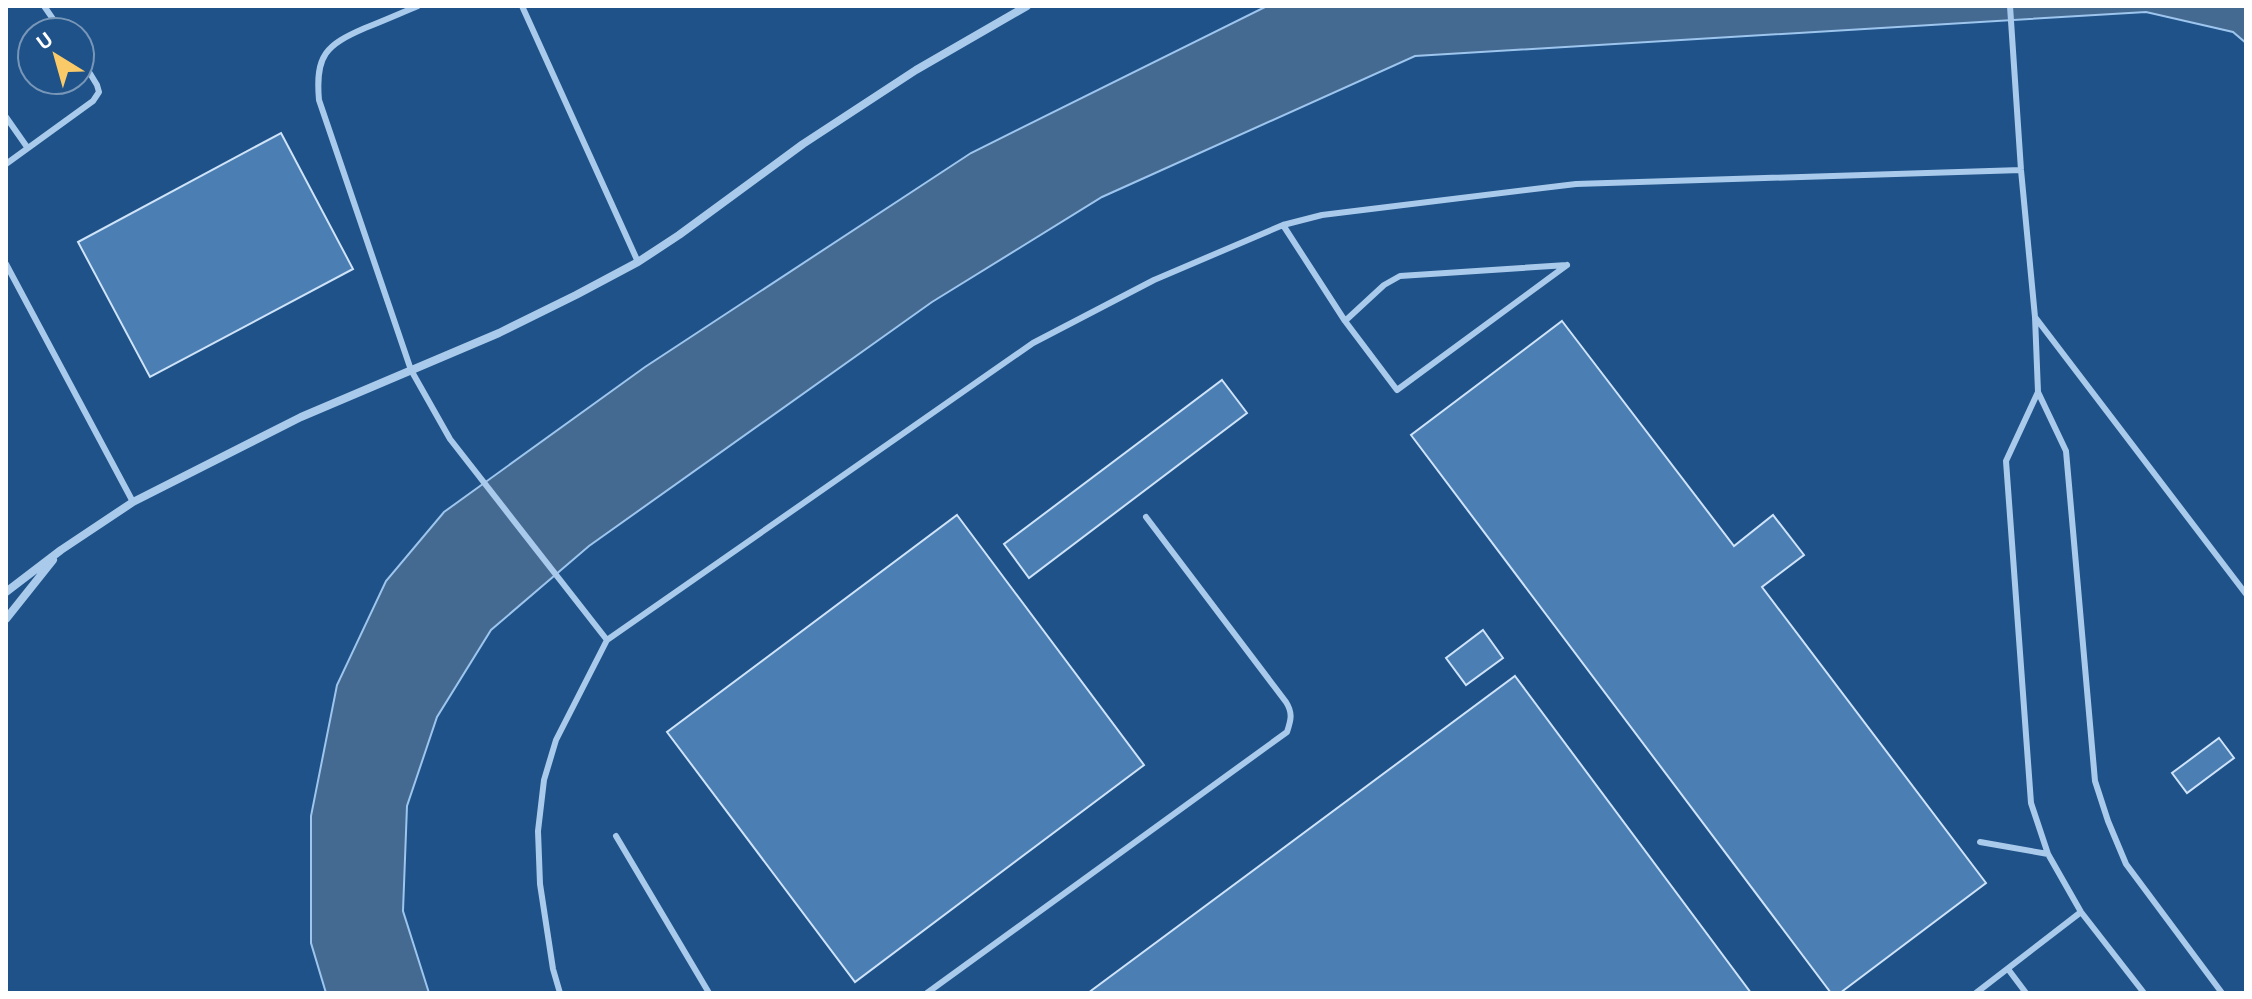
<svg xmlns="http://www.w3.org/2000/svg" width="2252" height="999" viewBox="0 0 2252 999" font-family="'Alegreya Sans',sans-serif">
  <rect width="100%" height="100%" fill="#1e5289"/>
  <path fill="#456a92" stroke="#9dc5ed" stroke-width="2" d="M1267,6H2246V43L2233,32L2146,12L1415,56L1102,197L932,302L589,546L491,630L437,717L407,806L403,911L429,993H326L311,943V816L337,685L386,581L444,512L645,367L971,153Z"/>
  <path fill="#4b7eb3" stroke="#cee3f8" stroke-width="2" d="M281,133L353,269L150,377L78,242Z
    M1562,321L1734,546L1773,515L1804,555L1762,587L1986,883L1840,993H1831L1411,435Z
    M1222,380L1247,413L1029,578L1004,544Z
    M957,515L1144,765L855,982L667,732Z
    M1483,630L1503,658L1466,685L1446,658Z
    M1515,676L1751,993H1088Z
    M2219,738L2234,758L2187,793L2172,773Z"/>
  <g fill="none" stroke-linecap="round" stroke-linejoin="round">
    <path stroke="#a9caeb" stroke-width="6" d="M44,6L62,32
      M418,6C401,13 383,21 365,28C326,45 315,55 319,100L411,370L450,439L607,640
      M522,6L638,262
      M2010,6L2021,170L2035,317L2246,594
      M6,117L27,147
      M6,164L93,101L99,92L97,85L80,57
      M1283,225L1345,321L1397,390L1567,265
      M6,264L133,502
      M2035,317L2038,392L2066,451L2095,781L2108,821L2126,864L2222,993
      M1345,321L1384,285L1400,276L1567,265
      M2038,392L2006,461L2031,803L2048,854L2081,912L2144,993
      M616,836L709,993
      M1980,842L2048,854
      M2008,969L2026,993
      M560,993L553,969L540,884L538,831L544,780L556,740L607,640L1033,343L1154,280L1283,225L1322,215L1576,184L2021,170
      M927,993L1287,732C1291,720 1293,713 1286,702L1146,517
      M1976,993L2081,912"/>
    <path stroke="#a9caeb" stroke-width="8" d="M6,592L61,550L133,502L301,417L499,333L576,295L638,262L679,235L803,144L916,70L1027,6
      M6,619L53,560"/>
  </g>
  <rect width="2252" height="999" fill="none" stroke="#ffffff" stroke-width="16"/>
  <g transform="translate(56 56) rotate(323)"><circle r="38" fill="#1e5289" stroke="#7897b8" stroke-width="2"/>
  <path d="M0-6L14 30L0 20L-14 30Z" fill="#faca69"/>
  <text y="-12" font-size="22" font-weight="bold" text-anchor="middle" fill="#ffffff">U</text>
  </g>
</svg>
